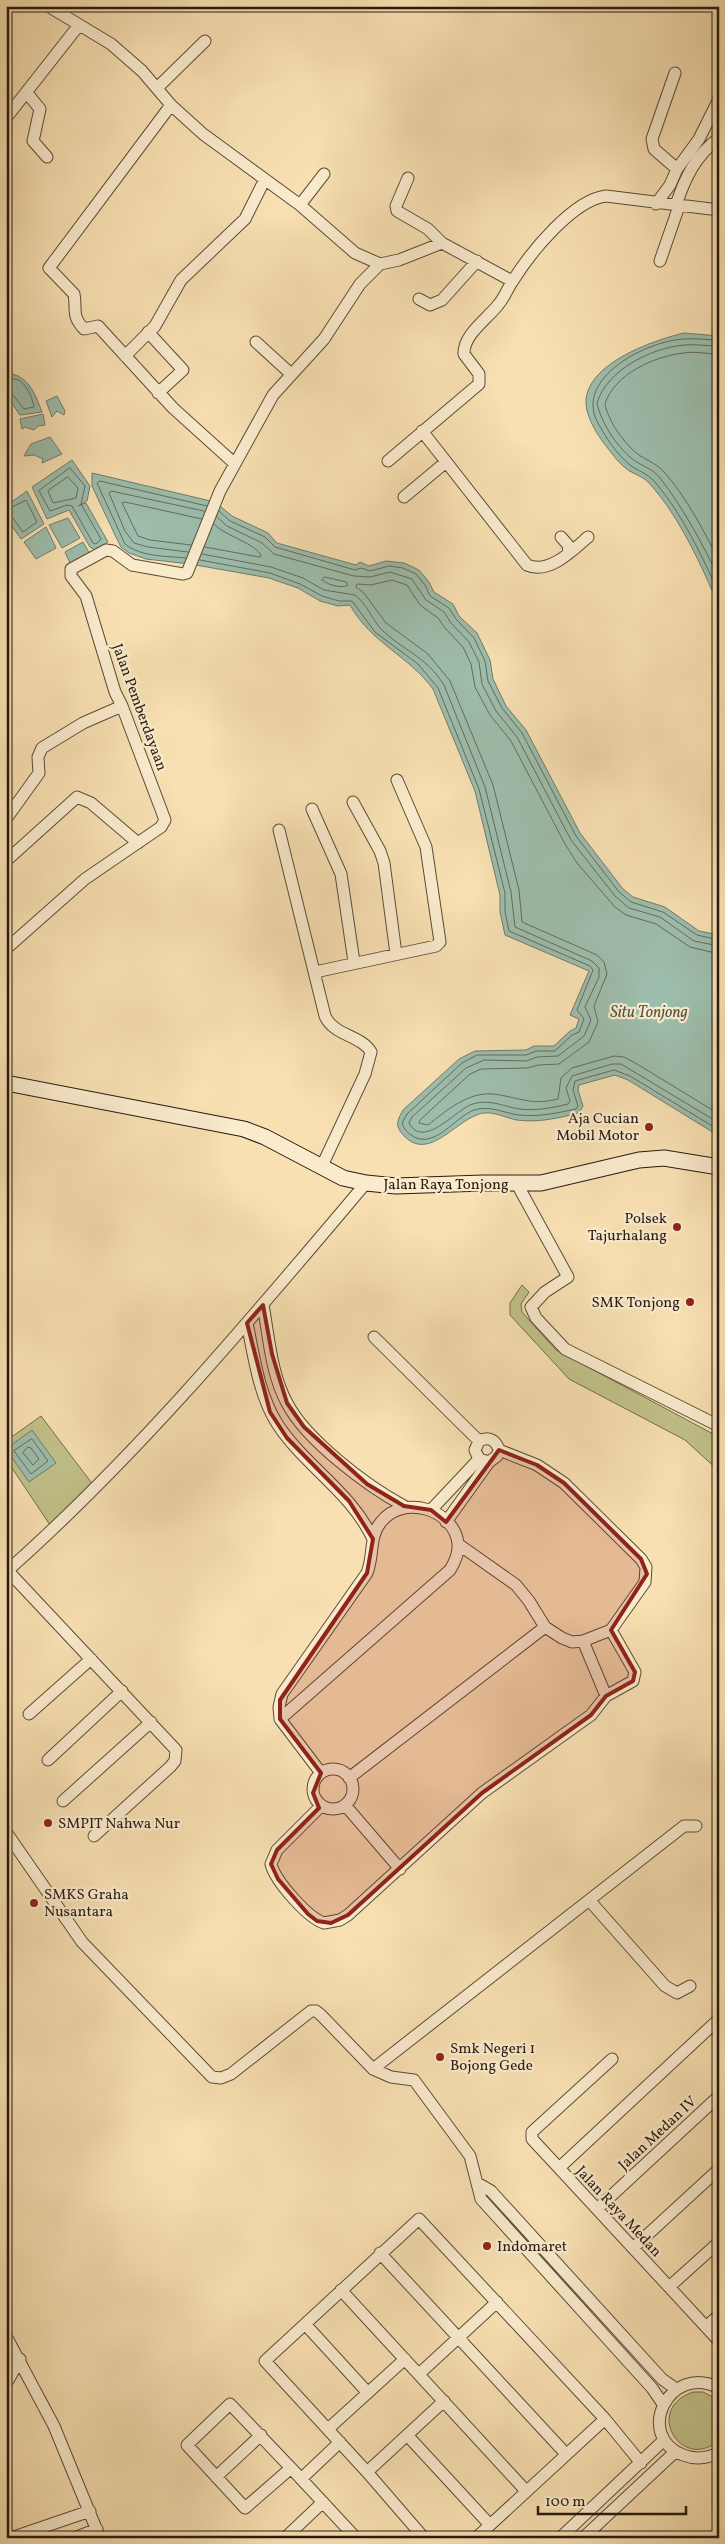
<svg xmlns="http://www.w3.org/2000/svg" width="725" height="2544" viewBox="0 0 725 2544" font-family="Vollkorn,serif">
  <rect width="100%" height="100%" fill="#f8e0b2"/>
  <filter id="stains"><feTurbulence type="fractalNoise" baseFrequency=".004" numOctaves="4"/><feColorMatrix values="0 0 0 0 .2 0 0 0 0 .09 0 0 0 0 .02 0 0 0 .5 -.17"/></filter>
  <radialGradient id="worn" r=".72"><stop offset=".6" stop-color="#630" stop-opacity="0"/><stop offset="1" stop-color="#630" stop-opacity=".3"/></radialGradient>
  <path fill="#c1c189" stroke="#746e4c" d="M522,1285L529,1292L521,1304L522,1312L556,1350L717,1436L719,1471L685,1440L569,1379L510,1315V1303Z
    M41,1416L94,1486L52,1528L6,1459V1441Z
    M693,2392H703L719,2400V2440C683,2473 642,2410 693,2392Z"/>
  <path fill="#9dbdac" stroke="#6e7c6e" d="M684,333L719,336V606C701,565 681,519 650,484C644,477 636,475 628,470C621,465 615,458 610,451C600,439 587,420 586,404C584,364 654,340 684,333Z
    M13,374C30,379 36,396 42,412L20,415L6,395V377Z
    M57,396L65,411L64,415L57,411L52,417L46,401Z
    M43,414L45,425L38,426L34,430L25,427L22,429L20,419Z
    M50,437L62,454L42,463L43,459L34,455L24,456L31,444Z
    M72,460L90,486L87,501L78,506L86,503L108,542L95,550L90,547L69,510L47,519L32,487Z
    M92,473L215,502L232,516L268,533L277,543L356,565L360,562L369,566L386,561L404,563L419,570L429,582L434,592L453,604L459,616L477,633L490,660L493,679L506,706L526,730L580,833L623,889L633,897L665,907L699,931L719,935V1136L628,1080L615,1075L579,1085L578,1090L583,1106L579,1113C558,1118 538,1123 517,1120C506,1118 496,1112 484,1113C456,1117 427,1168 400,1131C395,1123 399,1118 403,1110L459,1059L475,1051L526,1050L534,1046H554L570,1031L576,1028L579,1019L570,1015L589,971L505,935L500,912V895L475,791L433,689C409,656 371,643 350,605L338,606L320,601L298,588L269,578L190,564L146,559L129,553L121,547L115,535L92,486Z
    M27,491L44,524L21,539L6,518V506Z
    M68,518L80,538L62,548L49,525Z
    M46,527L56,548L36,559L24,542Z
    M83,542L91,556L70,563L65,552Z
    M32,1430L56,1463L29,1482L6,1449Z"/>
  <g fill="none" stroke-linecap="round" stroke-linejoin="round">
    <path stroke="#626c5e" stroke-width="1" d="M719,340C707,340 696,338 685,339C648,340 573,378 598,423C606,438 616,453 630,465C638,471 647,473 655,482C682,514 702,555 719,594
      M719,346C707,346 695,344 684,345C651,348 607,370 597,403C601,423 618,449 635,461C644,467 653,469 660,478C684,509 702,543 719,578
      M719,354C707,354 695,351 684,353C655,356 614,374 605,404C608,421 625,445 639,455C648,461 657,464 664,472C687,498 704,531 719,561
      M6,381C9,381 12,379 15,379C25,380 33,399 34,407L24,409L12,394L6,393
      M70,468L85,486L81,504L101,539L96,544L93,543L72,506L67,505L50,511L39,491Z
      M68,477L78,488L76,498L53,503L48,491Z
      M6,510L26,500L37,522L23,532L12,517L6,516
      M219,511L230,521L265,537L275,547L355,570L361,568L370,571L389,566L403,568L416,574L425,585L430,596L449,608L456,619L474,638L485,661L488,681L502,708L522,733L576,836L619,892L631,902L663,912L697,935L719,940
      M217,517L227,526L262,543L274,554L354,576L370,577L390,572L412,579L426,600L444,612L451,623L469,642L479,662L482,684L496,711L517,737L571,840L615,896L629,908L660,917L694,941L719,946
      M191,545L150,540L138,536L122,503L125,502L202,519
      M205,547L259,557L261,556C257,544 225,536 214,524
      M188,552L148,547L134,543L125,531L109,493L111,491L204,511
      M202,554L271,567L303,578L324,590L355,595C366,603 372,619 381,629C402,650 426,656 444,685L485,787L511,892L515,927L592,961L599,968V977L585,1007L591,1020L584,1036L558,1056L537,1057L526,1061L484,1060L466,1068L412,1117L409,1123C423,1149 454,1112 470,1105C488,1098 502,1106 519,1109C535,1111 552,1108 568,1104L570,1101L566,1088L572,1076L612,1064H621L719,1123
      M186,558C166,556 141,557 125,544L97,483L100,481L207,506
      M200,560L270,573L300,584L322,596L339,601H352L375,632L418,664L438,688L479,789L505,893V912L509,931L590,966L593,970L577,1010L584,1019L579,1032L572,1035L555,1051H536L526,1055H477L462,1063L407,1114L402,1123C404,1130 408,1133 414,1137C436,1148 455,1117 474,1110C491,1105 503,1113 519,1115C539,1117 557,1113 576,1109L578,1106L573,1090L575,1081L614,1070L630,1076L719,1130
      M325,577L346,582L348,585C342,589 328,585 322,580Z
      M719,954L690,947L656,924L626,915L615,907L577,863L565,844L511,741L490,715L475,687L471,664L463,647L445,628L438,618L420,605L407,585L392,580L371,585L357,584L356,587L364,593L386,623L428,654L450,681L493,785L519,890L522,922L597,955L604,962L607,974L594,1006L598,1022L589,1042L559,1064L539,1065L527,1068L481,1069L470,1074L420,1120L419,1123L428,1125C447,1110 468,1092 493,1094C519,1097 530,1106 558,1099L561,1078L572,1068L614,1056L624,1057L637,1064L719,1114
      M32,1439L48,1461L31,1474L14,1451Z
      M28,1447L31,1448L39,1459L33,1465L23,1453Z"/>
    <defs>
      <path id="street" d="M48,6L111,44L142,71L171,105L203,134L300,205L355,253L380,264L399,260L442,243L512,281
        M157,88L205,41
        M27,93L40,109L33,141L47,157
        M171,105L49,268L74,294C77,311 71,315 84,329L98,326L173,408L235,464
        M6,118L79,25
        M677,169L699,139L719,99
        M408,178L396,206L397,211L428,229L442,243
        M656,204L670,185L677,169L654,149L652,139L675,73
        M300,205L324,174
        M676,205C685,178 695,156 719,138
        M660,261L679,206
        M419,299L430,305L442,300L477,261
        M148,332L183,370L158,393
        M256,342L291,374
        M125,356L155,326L181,280L245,219L264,181
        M422,431L527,565C549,575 573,550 588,537
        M388,461L479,384V374L464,354C463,335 487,319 498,305C505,297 508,287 514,279C531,252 573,200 606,196L719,210
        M404,497L446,462
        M561,537L568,545L569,553
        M353,802L380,851L384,863L396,954
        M312,809L341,874L354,962
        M6,819L39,773L38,757L42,748L83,723L122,706
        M279,830L325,1016C334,1036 361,1035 371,1052L365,1074L321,1168
        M6,861L77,797L91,803L138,843
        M6,949L85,879L161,827L165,820L122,706L115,692L86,596L71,576V569L106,550L113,551L132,565L183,574L187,573L220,491L273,395L324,339L360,284L380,264
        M315,972L436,946L440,942L426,847L397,780
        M517,1184L568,1277L545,1292L531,1307L536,1318L565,1349L719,1426
        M263,1305C269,1337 271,1374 287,1403C306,1440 367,1486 404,1506
        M247,1323C254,1357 259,1396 278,1425C306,1467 351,1492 373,1539
        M374,1337L479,1441
        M431,1510L479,1459
        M446,1522L489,1462
        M458,1544L516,1585L529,1601L545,1627L562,1638L572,1642L583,1641L611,1630L645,1582L646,1567L641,1559L564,1483L537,1465L499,1450C496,1440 489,1436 479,1441L475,1450L479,1459L489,1462L497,1456L499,1450
        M8,1571L176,1750L175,1761L170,1767L94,1836
        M6,1572C138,1455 252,1318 366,1183
        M583,1641L606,1696
        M29,1714L91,1659
        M280,1719L450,1570C455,1562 459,1554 458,1544C455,1510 404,1493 381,1522C369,1536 374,1556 367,1573L282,1694L279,1707L280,1719L321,1773
        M48,1760L122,1691
        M313 1789a20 20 0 1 1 40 0a20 20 0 1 1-40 0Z
        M349,1778L545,1627
        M63,1801L151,1722
        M345,1805L400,1869
        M321,1806L277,1850L271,1864C275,1881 308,1918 324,1923L340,1920L348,1915L482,1793L591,1715L606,1696L633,1681L635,1672L611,1630
        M6,1832L82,1942L212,2077L221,2078L231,2074L311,2011H316L321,2015L373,2069L391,2077L414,2080L470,2156L481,2199L652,2388L663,2404
        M589,1900L665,1986L677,1993L690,1986
        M719,2019L559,2168L719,2341
        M373,2069L684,1826H696
        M559,2168L532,2139V2132L612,2059
        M477,2183L491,2191L662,2379L676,2389
        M597,2209L719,2096
        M633,2248L719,2169
        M380,2253L566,2454
        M669,2287L719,2242
        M341,2290L526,2491
        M305,2324L368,2393
        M706,2327L719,2315
        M6,2336L54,2426L100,2538
        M419,2374L497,2302
        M6,2384L20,2359
        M719,2388C669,2362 634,2436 683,2455C696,2460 707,2459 719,2452
        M328,2429L405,2359
        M407,2435L490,2525
        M291,2468L230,2404L187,2445L245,2508L291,2468L356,2538
        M367,2472L444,2401
        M216,2477L261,2435
        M301,2479L340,2442
        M11,2538L90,2511
        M74,2538L97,2529
        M285,2538L323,2502
        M424,2538L367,2472L265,2361L419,2219L605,2419L641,2463
        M476,2538L605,2419
        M560,2538L664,2440
        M583,2538L675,2452"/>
      <path id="secondary" d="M6,1083L244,1129L265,1137L343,1178L366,1183L396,1186L483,1183H541L639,1160L664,1158L719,1167"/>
    </defs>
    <use href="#street" stroke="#5b4c38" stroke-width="13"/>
    <use href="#secondary" stroke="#271a10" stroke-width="17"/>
    <use href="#street" stroke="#faebcd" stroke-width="11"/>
    <use href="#secondary" stroke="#faebcd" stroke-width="15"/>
  </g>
  <path fill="#8f2418" fill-opacity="0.2" stroke="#8f2418" stroke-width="4" stroke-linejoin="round" d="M263,1305L272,1354L287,1403L304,1427L367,1484L404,1506L431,1510L446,1522L499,1450L537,1465L564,1483L641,1559L647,1574L611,1630L635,1672L633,1681L606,1696L591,1715L482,1793L348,1915L331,1923L317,1921L308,1914L278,1879L271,1864L277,1850L319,1808L313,1793L321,1773L280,1719V1700L367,1573L373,1539L349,1501L287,1438L270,1412L247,1323Z"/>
  <g fill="#8f2418" stroke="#faebcd" stroke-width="2">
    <circle cx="649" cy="1127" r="5"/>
    <circle cx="677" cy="1227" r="5"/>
    <circle cx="690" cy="1302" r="5"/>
    <circle cx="48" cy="1823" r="5"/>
    <circle cx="34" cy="1903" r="5"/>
    <circle cx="440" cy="2057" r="5"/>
    <circle cx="487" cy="2246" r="5"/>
  </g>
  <g text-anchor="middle" stroke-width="4.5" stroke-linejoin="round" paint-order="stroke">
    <g font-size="15" fill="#271a10" stroke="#faebcd">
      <text transform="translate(140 707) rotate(70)" y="5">Jalan Pemberdayaan</text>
      <text x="446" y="1189">Jalan Raya Tonjong</text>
      <text transform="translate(657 2133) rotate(-43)" y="5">Jalan Medan IV</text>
      <text transform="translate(619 2211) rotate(47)" y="5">Jalan Raya Medan</text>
    </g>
    <g font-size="15" fill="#271a10" stroke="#faebcd" text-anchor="start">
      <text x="639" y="1123" text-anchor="end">Aja Cucian<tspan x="639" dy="17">Mobil Motor</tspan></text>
      <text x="667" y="1223" text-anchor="end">Polsek<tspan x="667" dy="17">Tajurhalang</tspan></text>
      <text x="680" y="1307" text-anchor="end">SMK Tonjong</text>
      <text x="58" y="1828">SMPIT Nahwa Nur</text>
      <text x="44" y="1899">SMKS Graha<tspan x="44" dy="17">Nusantara</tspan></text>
      <text x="450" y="2053">Smk Negeri 1<tspan x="450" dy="17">Bojong Gede</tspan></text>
      <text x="497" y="2251">Indomaret</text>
    </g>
    <g font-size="16" font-style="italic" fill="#505347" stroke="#faebcd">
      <text x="649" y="1017">Situ Tonjong</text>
    </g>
  </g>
  <rect width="725" height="2544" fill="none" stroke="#f8e0b2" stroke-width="25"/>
  <rect x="8" y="8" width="710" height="2529" fill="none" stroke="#271a10" stroke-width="2.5"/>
  <rect x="12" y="12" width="700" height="2519" fill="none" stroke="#271a10"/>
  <path d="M538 2506v8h148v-8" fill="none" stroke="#271a10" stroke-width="2.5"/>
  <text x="545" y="2506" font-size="15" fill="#271a10" stroke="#faebcd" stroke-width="4" paint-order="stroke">100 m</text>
  <rect width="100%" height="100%" filter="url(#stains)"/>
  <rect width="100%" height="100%" fill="url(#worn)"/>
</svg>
